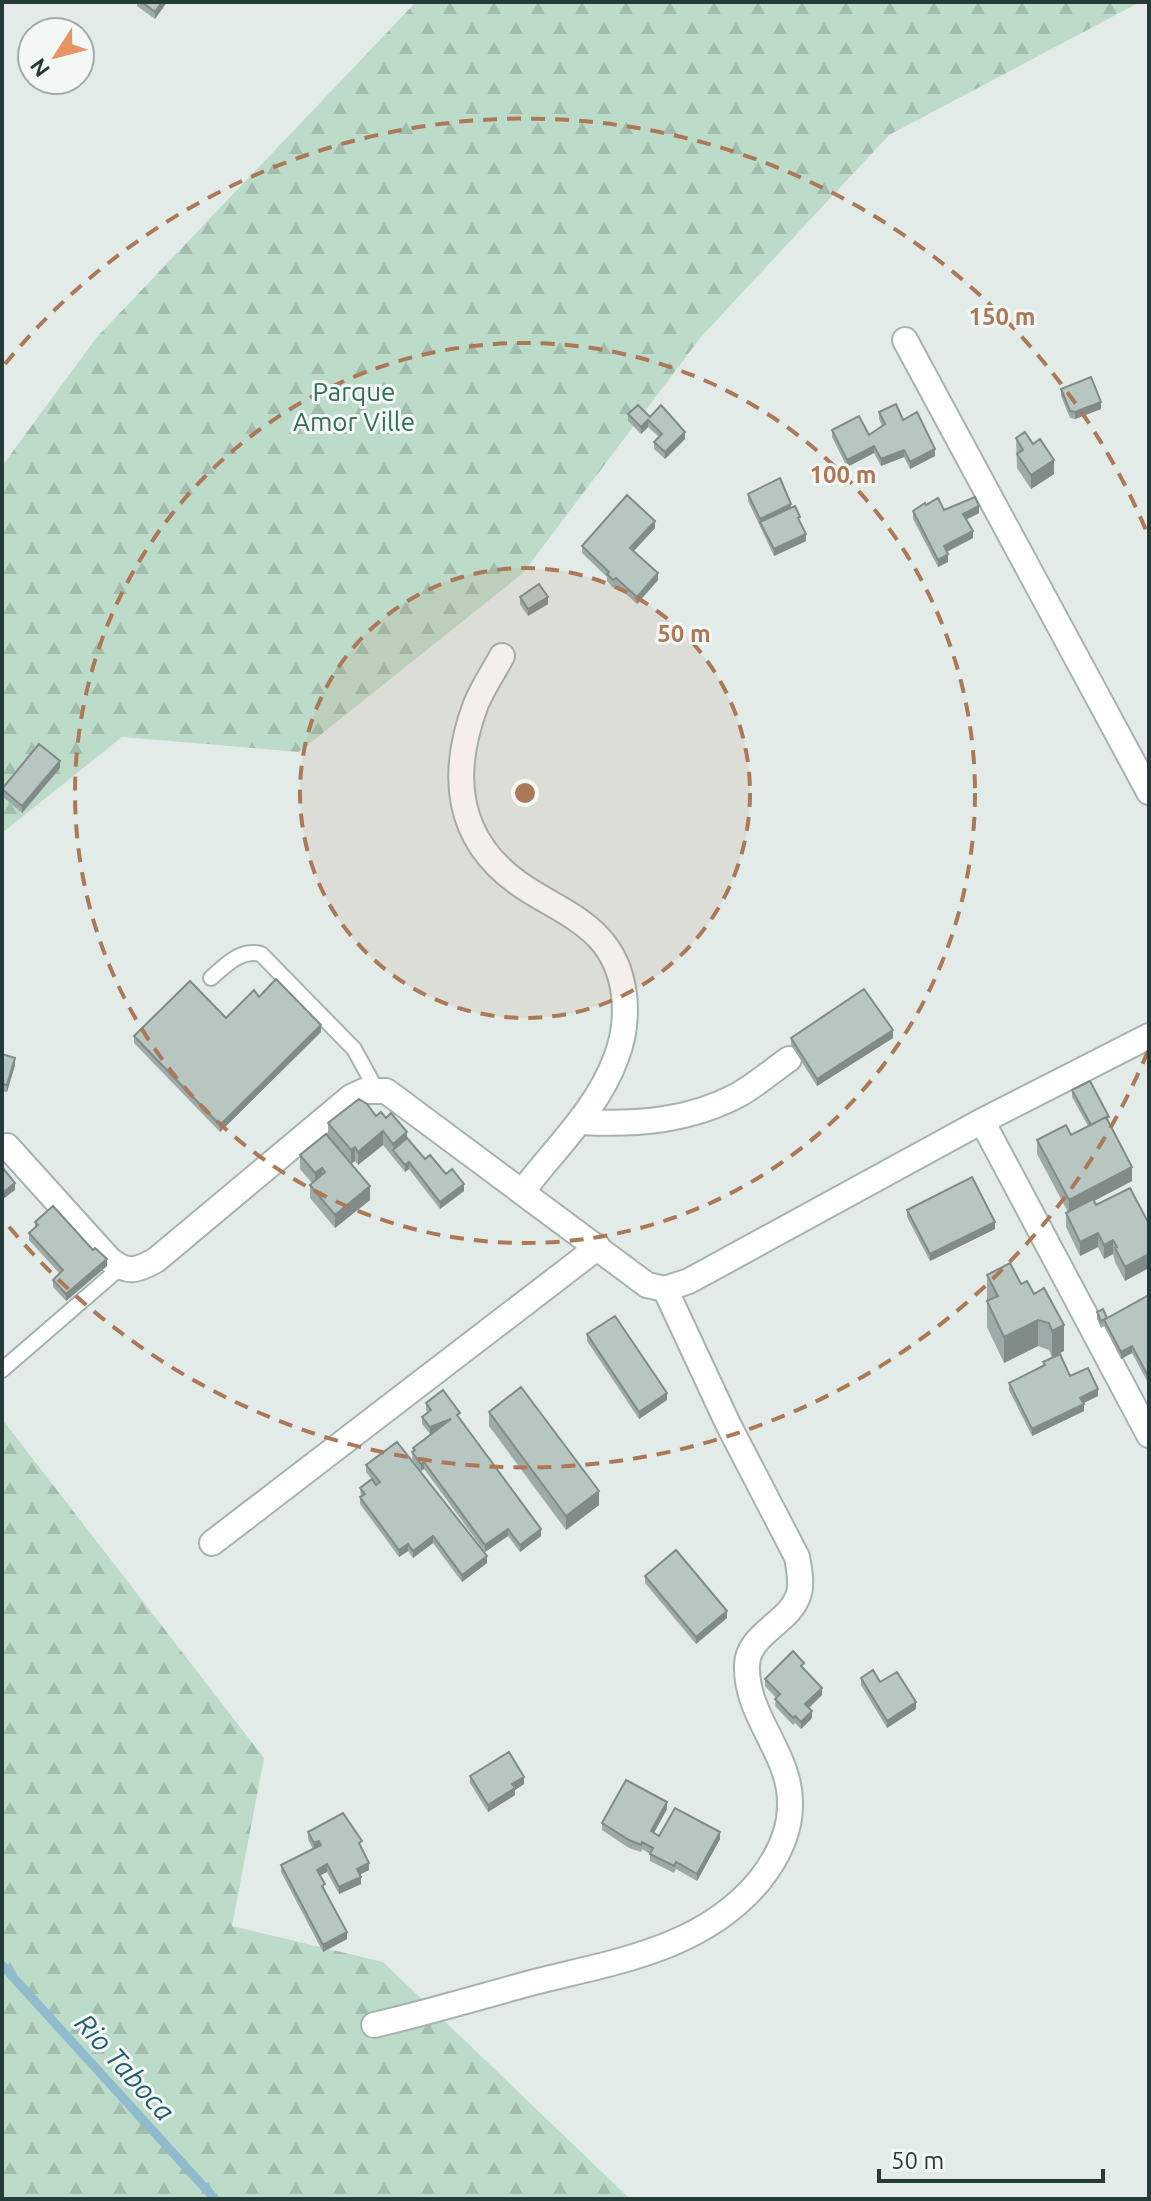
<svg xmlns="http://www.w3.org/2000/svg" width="1151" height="2201" viewBox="0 0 1151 2201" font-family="Ubuntu,sans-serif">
  <defs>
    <pattern id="forest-firs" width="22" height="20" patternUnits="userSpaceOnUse" patternTransform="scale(2)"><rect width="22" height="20" fill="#bddbc9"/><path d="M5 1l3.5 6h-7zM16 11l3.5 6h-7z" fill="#a2bdad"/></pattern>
  </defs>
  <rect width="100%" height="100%" fill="#e3ebe9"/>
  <path fill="url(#forest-firs)" d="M416,2H1140L889,135L700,338L523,573L299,752L122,737L2,833V466L97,337Z
    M2,1419L264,1758L232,1926L383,1962L630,2199H2Z"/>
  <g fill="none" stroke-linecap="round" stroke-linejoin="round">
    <path stroke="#8fbbcc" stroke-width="9" d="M2,1965L215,2199"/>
    <defs>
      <path id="lane" d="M211,978C226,965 240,949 261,954L354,1049L376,1089
        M2,1370L120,1268"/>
      <path id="street" d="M905,340L1149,792
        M502,656C494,671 483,687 476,704C450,773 455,838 518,883C544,902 577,914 599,938C628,969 631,1019 616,1058C597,1110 555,1148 522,1192
        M982,1121L1149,1435
        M581,1122C636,1125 689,1121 738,1095C756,1085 772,1071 789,1059
        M7,1146L109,1259C127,1274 137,1271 156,1260L351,1097L364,1091H386L647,1285L665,1289L689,1281L982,1121L1149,1036
        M212,1543L598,1247
        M374,2025C426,2013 476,1998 527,1984C611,1962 702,1951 760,1880C778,1857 791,1832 790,1802C790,1753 745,1715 747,1665C748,1633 791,1623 799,1593C802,1582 799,1569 797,1557L729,1426L665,1289"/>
    </defs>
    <use href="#lane" stroke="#a6b3b0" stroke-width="18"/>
    <use href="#street" stroke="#a6b3b0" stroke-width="28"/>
    <use href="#lane" stroke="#fff" stroke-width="14"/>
    <use href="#street" stroke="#fff" stroke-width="24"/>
  </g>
  <path fill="#9eaaa7" d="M137,2H167L155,19L137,6Z
    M1061,389L1101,409L1075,419L1070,418L1061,396Z
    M879,412L903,420L935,456L910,469L904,457L881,466L874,453L847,467L832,437V430L869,435L882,426L879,419Z
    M628,414L650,417L685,439L665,459L654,449V442L659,437L648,427L641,434L628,421Z
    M1016,438L1054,474L1031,489L1017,468Z
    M748,494L791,508L800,522L806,541L774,556L748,501Z
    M926,505L944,510L979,513L966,520L973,538L947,552L948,562L938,567L913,519V511Z
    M655,528L634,551L658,580L637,604L616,585L613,588L607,581V577L582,553V546Z
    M520,597L548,604L528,616L520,604Z
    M60,768L22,813L2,796V789Z
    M259,997L321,1032L220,1132L134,1043V1036L226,1018Z
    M791,1038H893L817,1086L791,1045Z
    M2,1054L15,1065L7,1092L2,1091Z
    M1072,1090L1109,1123L1132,1181L1094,1201L1096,1205L1130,1188L1125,1281L1115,1262L1113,1254L1104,1259L1098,1247L1080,1256L1066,1227V1213L1068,1212L1037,1154V1140L1071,1135L1088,1126L1072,1097Z
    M376,1116L407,1138L425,1159L446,1174L464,1191L440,1209L409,1169L405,1172L383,1145L358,1165L355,1161L351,1164L370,1200L335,1228L310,1198V1185L312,1183L300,1169V1155L328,1137V1123Z
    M907,1210L995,1229L930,1261L907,1217Z
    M35,1222L107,1266L66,1301L53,1287V1280L60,1274L29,1240V1233L35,1227Z
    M987,1275L1021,1284L1027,1281L1064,1351L1052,1357L1049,1350L1038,1346L1004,1363L987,1327Z
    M1149,1295L1147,1381L1132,1353L1121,1359L1104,1326L1101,1328L1097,1319V1312L1107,1318Z
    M587,1334L667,1400L639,1419L587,1341Z
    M1043,1362L1070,1376L1098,1396L1083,1403L1084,1411L1032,1436L1009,1390V1383L1043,1366Z
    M426,1403L460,1418L541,1536L520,1552L508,1536L485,1552L424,1469L421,1471L412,1459L413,1448L430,1434L422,1424V1417L428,1413L426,1410Z
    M489,1412L599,1505L566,1530L489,1426Z
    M366,1465L487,1563L462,1582L433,1543L413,1558L408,1551L399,1557L360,1504V1497L361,1496L360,1488L376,1485L366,1472Z
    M645,1576L727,1618L696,1644L645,1583Z
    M804,1670L822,1695L809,1708L812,1718L801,1729L795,1723L793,1725L775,1706L776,1698L765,1686V1679Z
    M861,1678L880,1682L916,1709L887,1728L861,1685Z
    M470,1776L524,1784L515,1790V1795L488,1812L470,1783Z
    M667,1809L654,1833L659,1836L720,1839L697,1881L676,1869L674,1873L650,1861V1854L642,1849L641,1852L629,1848L602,1830V1823Z
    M308,1832L362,1848L369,1870L360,1874L361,1884L339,1894L327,1872L320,1875L325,1891L347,1939L323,1952L281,1872V1865L313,1849L308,1839Z"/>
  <path fill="#818b88" d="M162,2H167L155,19V12Z
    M1101,402V409L1075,419V412Z
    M648,420V427L641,434V427Z
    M685,432V439L665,459V452Z
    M874,446V453L847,467V460Z
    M935,449V456L910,469V462Z
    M904,450V457L881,466V459Z
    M1054,460V474L1031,489V475Z
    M791,504V511L760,522V526V519Z
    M979,506V513L963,521V514Z
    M655,521V528L630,555V548Z
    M973,531V538L944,553V546Z
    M806,534V541L774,556V549Z
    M948,554V562L938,567V560Z
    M658,573V580L637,604V597Z
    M548,597V604L528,616V609Z
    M60,761V768L22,813V806Z
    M321,1025V1032L220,1132V1125Z
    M893,1030V1038L817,1086V1079Z
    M15,1058V1065L7,1092V1085Z
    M383,1131V1145L358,1165V1152Z
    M407,1132V1145L393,1150V1144Z
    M355,1147V1161L351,1164V1150Z
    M409,1162V1169L405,1172V1165Z
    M1132,1167V1181L1069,1214V1200Z
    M322,1168V1182L315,1187V1173Z
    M15,1183V1190L2,1200V1193Z
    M464,1184V1191L440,1209V1202Z
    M370,1186V1200L335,1228V1215Z
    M995,1222V1229L930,1261V1254Z
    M1098,1233V1247L1080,1256V1242Z
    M1113,1240V1254L1104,1259V1245Z
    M1149,1254V1268L1125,1281V1267Z
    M107,1259V1266L66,1301V1294Z
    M1038,1320V1346L1004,1363V1337Z
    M1064,1325V1351L1052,1357V1331Z
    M1132,1346V1353L1121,1359V1352Z
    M1098,1389V1396L1080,1405V1398Z
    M667,1393V1400L639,1419V1412Z
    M1084,1404V1411L1032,1436V1429Z
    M451,1419L430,1434V1427Z
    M424,1462V1469L421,1471V1464Z
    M599,1491V1505L566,1530V1516Z
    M508,1529V1536L485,1552V1545Z
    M541,1529V1536L520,1552V1545Z
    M433,1536V1543L413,1558V1551Z
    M408,1544V1551L399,1557V1550Z
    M487,1556V1563L462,1582V1575Z
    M727,1611V1618L696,1644V1637Z
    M822,1688V1695L805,1711V1704Z
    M916,1702V1709L887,1728V1721Z
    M812,1711V1718L801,1729V1722Z
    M524,1777V1784L515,1790V1795L488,1812V1805L512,1784Z
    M667,1802V1809L651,1838V1831Z
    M720,1832V1839L697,1881V1874Z
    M319,1841V1848L314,1850V1843Z
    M369,1863V1870L357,1876V1869Z
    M327,1864V1872L317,1877V1870Z
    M361,1877V1884L339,1894V1887Z
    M347,1932V1939L323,1952V1945Z"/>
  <path fill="#b8c6c2" stroke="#818b88" stroke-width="2" d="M142,2H162L155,12Z
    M1091,377L1101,402L1075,412L1070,411L1061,389Z
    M896,404L903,420L917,412L935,449L910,462L904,450L881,459L874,446L847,460L832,430L859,416L869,435L885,424L879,412Z
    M638,405L650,417L661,405L685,432L665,452L654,442L662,434L648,420L641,427L628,414Z
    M1025,432L1033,444L1040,439L1054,460L1031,475L1017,454L1023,450L1016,438Z
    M780,478L791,504L760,519L748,494Z
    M627,495L655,521L630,548L658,573L637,597L616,578L613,580L607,574L609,572L582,546Z
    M975,497L979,506L963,514L973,531L944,546L948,554L938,560L913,511L925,503L926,505L938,498L944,510Z
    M795,506L800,517L798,518L806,534L774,549L760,522Z
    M539,584L548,597L528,609L520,597Z
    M39,744L60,761L22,806L2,789Z
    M276,979L321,1025L220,1125L134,1036L190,981L226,1018L254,990L259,997Z
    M864,989L893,1030L817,1079L791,1038Z
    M2,1054L15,1058L7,1085L2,1084Z
    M1090,1081L1109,1117L1106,1118V1117L1091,1125L1072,1090Z
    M359,1099L367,1104L376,1116L381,1112L386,1118L391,1113L407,1132L393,1144L383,1131L358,1152L355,1147L351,1150L328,1123Z
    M1106,1117L1132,1167L1069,1200L1037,1140L1066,1125L1071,1135Z
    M326,1134L370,1186L335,1215L310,1185L325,1172L322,1168L315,1173L300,1155Z
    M407,1138L425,1159L430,1155L446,1174L452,1169L464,1184L440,1202L409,1162L405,1165L393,1150Z
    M2,1167L15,1183L2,1193Z
    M972,1177L995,1222L930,1254L907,1210Z
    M1130,1188L1149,1224V1254L1125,1267L1115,1248L1117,1247L1113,1240L1104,1245L1098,1233L1080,1242L1066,1213L1093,1199L1096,1205Z
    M53,1206L93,1250L95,1248L107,1259L66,1294L53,1280L63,1270L29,1233L38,1225L35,1222Z
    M1010,1263L1021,1284L1027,1281L1034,1294L1044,1288L1064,1325L1052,1331L1049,1323L1038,1320L1004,1337L987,1301L998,1296L987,1275Z
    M1149,1295V1373L1147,1374L1132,1346L1121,1352L1104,1320Z
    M1103,1309L1107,1318L1101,1321L1097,1312Z
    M615,1316L667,1393L639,1412L587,1334Z
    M1060,1354L1070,1376L1088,1368L1098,1389L1080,1398L1084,1404L1032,1429L1009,1383L1045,1365L1043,1362Z
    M521,1387L599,1491L566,1516L489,1412Z
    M443,1390L460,1413L457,1415L541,1529L520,1545L508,1529L485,1545L424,1462L421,1464L412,1452L415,1450L413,1448L451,1419L430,1427L422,1417L431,1410L426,1403Z
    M397,1442L487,1556L462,1575L433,1536L413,1551L408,1544L399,1550L360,1497L365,1494L360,1488L372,1479L376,1485L380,1482L366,1465Z
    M676,1550L727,1611L696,1637L645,1576Z
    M793,1651L804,1663L801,1666L822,1688L805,1704L812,1711L801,1722L795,1716L793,1718L775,1699L780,1694L765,1679Z
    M873,1670L880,1682L897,1672L916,1702L887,1721L861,1678Z
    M509,1752L524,1777L512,1784L515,1788L488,1805L470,1776Z
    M626,1780L667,1802L651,1831L659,1836L675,1808L720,1832L697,1874L676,1862L674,1866L650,1854L653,1848L642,1842L641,1845L629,1840L602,1823Z
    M343,1813L362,1841L359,1843L369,1863L357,1869L361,1877L339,1887L327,1864L317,1870L325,1884L322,1886L347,1932L323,1945L281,1865L321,1845L319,1841L314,1843L308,1832Z"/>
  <circle cx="525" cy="793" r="225" fill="#ac7958" fill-opacity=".12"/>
  <g fill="none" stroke="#ac7958" stroke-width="4" stroke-dasharray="14 10">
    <circle cx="525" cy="793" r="225"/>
    <circle cx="525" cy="793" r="450"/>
    <path d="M1148 1051A674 674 0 0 1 5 1222M5 364A674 674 0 0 1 1148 535"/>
  </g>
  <g text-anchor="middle" stroke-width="6" stroke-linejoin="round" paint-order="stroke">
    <g font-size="26" fill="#316f50" stroke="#f3f8f6">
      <text x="354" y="401">Parque<tspan x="354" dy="30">Amor Ville</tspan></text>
    </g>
    <g font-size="28" font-style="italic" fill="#225c73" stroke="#f3f8f6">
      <text transform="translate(125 2067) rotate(48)" y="10">Rio Taboca</text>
    </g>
  </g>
  <circle cx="525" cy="793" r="12" fill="#ac7958" stroke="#f3f8f6" stroke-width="4"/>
  <g font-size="24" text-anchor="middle" font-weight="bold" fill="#ac7958" stroke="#f3f8f6" stroke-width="6" stroke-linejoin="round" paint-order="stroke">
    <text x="1002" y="325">150 m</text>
    <text x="843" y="483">100 m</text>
    <text x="684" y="642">50 m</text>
  </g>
  <rect width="1151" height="2201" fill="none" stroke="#243b38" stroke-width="8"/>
  <g transform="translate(56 56) rotate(234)"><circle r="38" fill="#f3f8f6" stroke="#a0acaa" stroke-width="2"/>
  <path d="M0-6L14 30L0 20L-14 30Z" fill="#e79465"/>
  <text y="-12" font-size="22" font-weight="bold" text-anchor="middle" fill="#243b38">N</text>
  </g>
  <path d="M879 2169v12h224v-12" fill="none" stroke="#243b38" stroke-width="4"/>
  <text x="891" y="2169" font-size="24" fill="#243b38" stroke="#f3f8f6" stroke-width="6" paint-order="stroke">50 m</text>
</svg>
